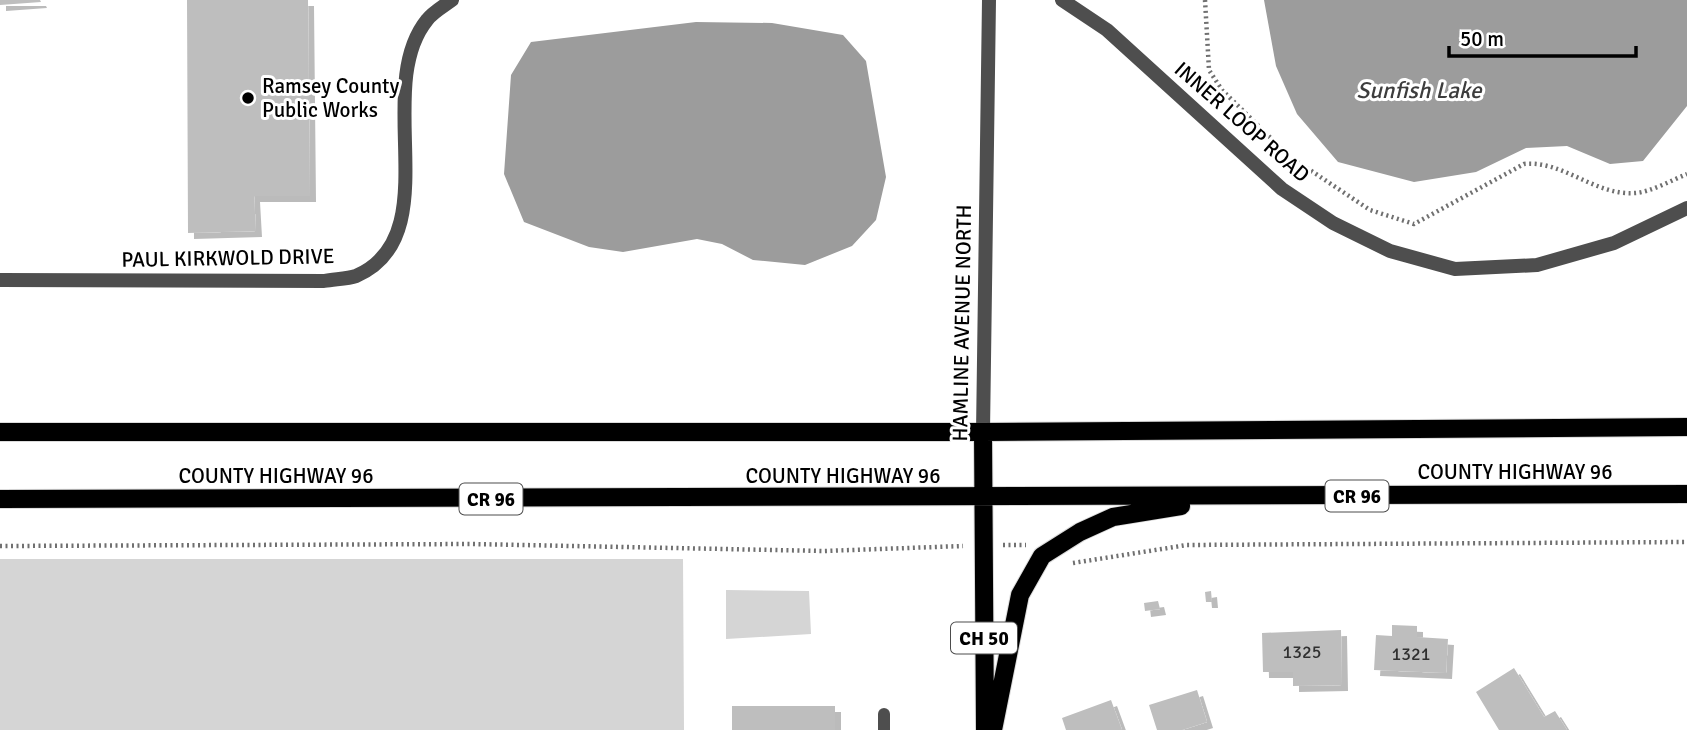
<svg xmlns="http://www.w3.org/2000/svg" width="1687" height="730" viewBox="0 0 1687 730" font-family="Signika,sans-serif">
  <defs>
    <filter id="shadow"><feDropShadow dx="6" dy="6" stdDeviation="0" flood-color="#0004"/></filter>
  </defs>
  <rect width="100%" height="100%" fill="#fff"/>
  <path fill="#d5d5d5" d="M0,559H683L684,730H0Z
    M726,590L809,591L811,634L726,639Z"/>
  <path fill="#9c9c9c" d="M1264,0H1687V106L1643,161L1610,164L1567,146L1526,148L1476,172L1414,182L1338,162L1297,114L1276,66Z
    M696,22L772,23L843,35L866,61L886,177L876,220L852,246L805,265L753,260L722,244L697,239L623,252L589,247L524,222L504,174L511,75L531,42Z"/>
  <path fill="#bebebe" filter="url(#shadow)" d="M0,0H40L41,2L0,5Z
    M187,0H308L310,196H254L256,231L188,233Z
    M1211,591L1212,602H1206L1205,592Z
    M1158,601L1160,609L1145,611L1144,603Z
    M1392,625L1417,626V637L1448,639L1446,673L1374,670L1376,635L1392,636Z
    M1341,630L1342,685L1293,686V672H1263L1262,633Z
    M1514,668L1544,717L1555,711L1567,730H1499L1476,692Z
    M1197,690L1207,722L1182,730H1157L1149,705Z
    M1111,700L1122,730H1066L1062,718Z
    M732,706H835V730H732Z"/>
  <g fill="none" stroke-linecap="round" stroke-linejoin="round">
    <defs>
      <path id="primary" d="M0,432H983L1687,427
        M983,432L985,729
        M0,499L1687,494
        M993,730L1020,595L1042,556L1080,532L1113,517L1181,506"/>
    </defs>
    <use href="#primary" stroke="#dbdbdb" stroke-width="20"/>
    <path stroke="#707070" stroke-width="4.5" stroke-dasharray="2 3.5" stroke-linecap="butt" d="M1205,0L1209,70L1222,90L1289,156L1370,210L1414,224L1524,164C1563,160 1595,196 1635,193C1651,192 1672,180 1687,174
      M1003,545H1026
      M0,546L472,544L824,551L963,546
      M1073,563L1187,545L1687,542"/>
    <path stroke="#4e4e4e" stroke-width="12" d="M884,714V730"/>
    <path stroke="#4e4e4e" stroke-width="14" d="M1062,0L1107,30L1282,189L1333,223L1390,251L1455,269L1537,265L1614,243L1687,208
      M0,280L324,281C334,279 347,279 356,276C449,236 371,89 427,20C433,12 444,6 452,0
      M983,432L989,0"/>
    <use href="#primary" stroke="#000" stroke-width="18"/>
  </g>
  <circle fill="#000" stroke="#fff" stroke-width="2.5" cx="248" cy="98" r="7"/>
  <g text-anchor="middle" stroke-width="6" stroke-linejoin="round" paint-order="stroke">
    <g font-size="18" fill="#303030">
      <text x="1302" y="658">1325</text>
      <text x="1411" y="660">1321</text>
    </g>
    <g fill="#fff" stroke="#4c4c4c" stroke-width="2">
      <rect x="1325.5" y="480.5" width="63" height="31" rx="5"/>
      <rect x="459.5" y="483.5" width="63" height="31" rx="5"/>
      <rect x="951" y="622.5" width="66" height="31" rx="5"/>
    </g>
    <g font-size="19" font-weight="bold" fill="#000">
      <text x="1357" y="503">CR 96</text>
      <text x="491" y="506">CR 96</text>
      <text x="984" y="645">CH 50</text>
    </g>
    <g font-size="21" fill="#000" stroke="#fff" text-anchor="start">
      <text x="262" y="93">Ramsey County<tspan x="262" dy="24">Public Works</tspan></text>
    </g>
    <g font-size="21" fill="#000" stroke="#fff">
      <text transform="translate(1242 122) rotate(41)" y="7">INNER LOOP ROAD</text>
      <text transform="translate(228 258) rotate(-1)" y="7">PAUL KIRKWOLD DRIVE</text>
      <text transform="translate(962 323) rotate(-89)" y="7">HAMLINE AVENUE NORTH</text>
      <text x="1515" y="479">COUNTY HIGHWAY 96</text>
      <text x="276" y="483">COUNTY HIGHWAY 96</text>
      <text x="843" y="483">COUNTY HIGHWAY 96</text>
    </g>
    <g font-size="23" font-style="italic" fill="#3d3d3d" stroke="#fff">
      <text x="1419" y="98">Sunfish Lake</text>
    </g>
  </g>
  <path d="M1449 46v10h187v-10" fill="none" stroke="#000000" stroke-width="3.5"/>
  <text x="1460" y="46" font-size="21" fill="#000000" stroke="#ffffff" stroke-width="5" paint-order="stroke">50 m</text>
</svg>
